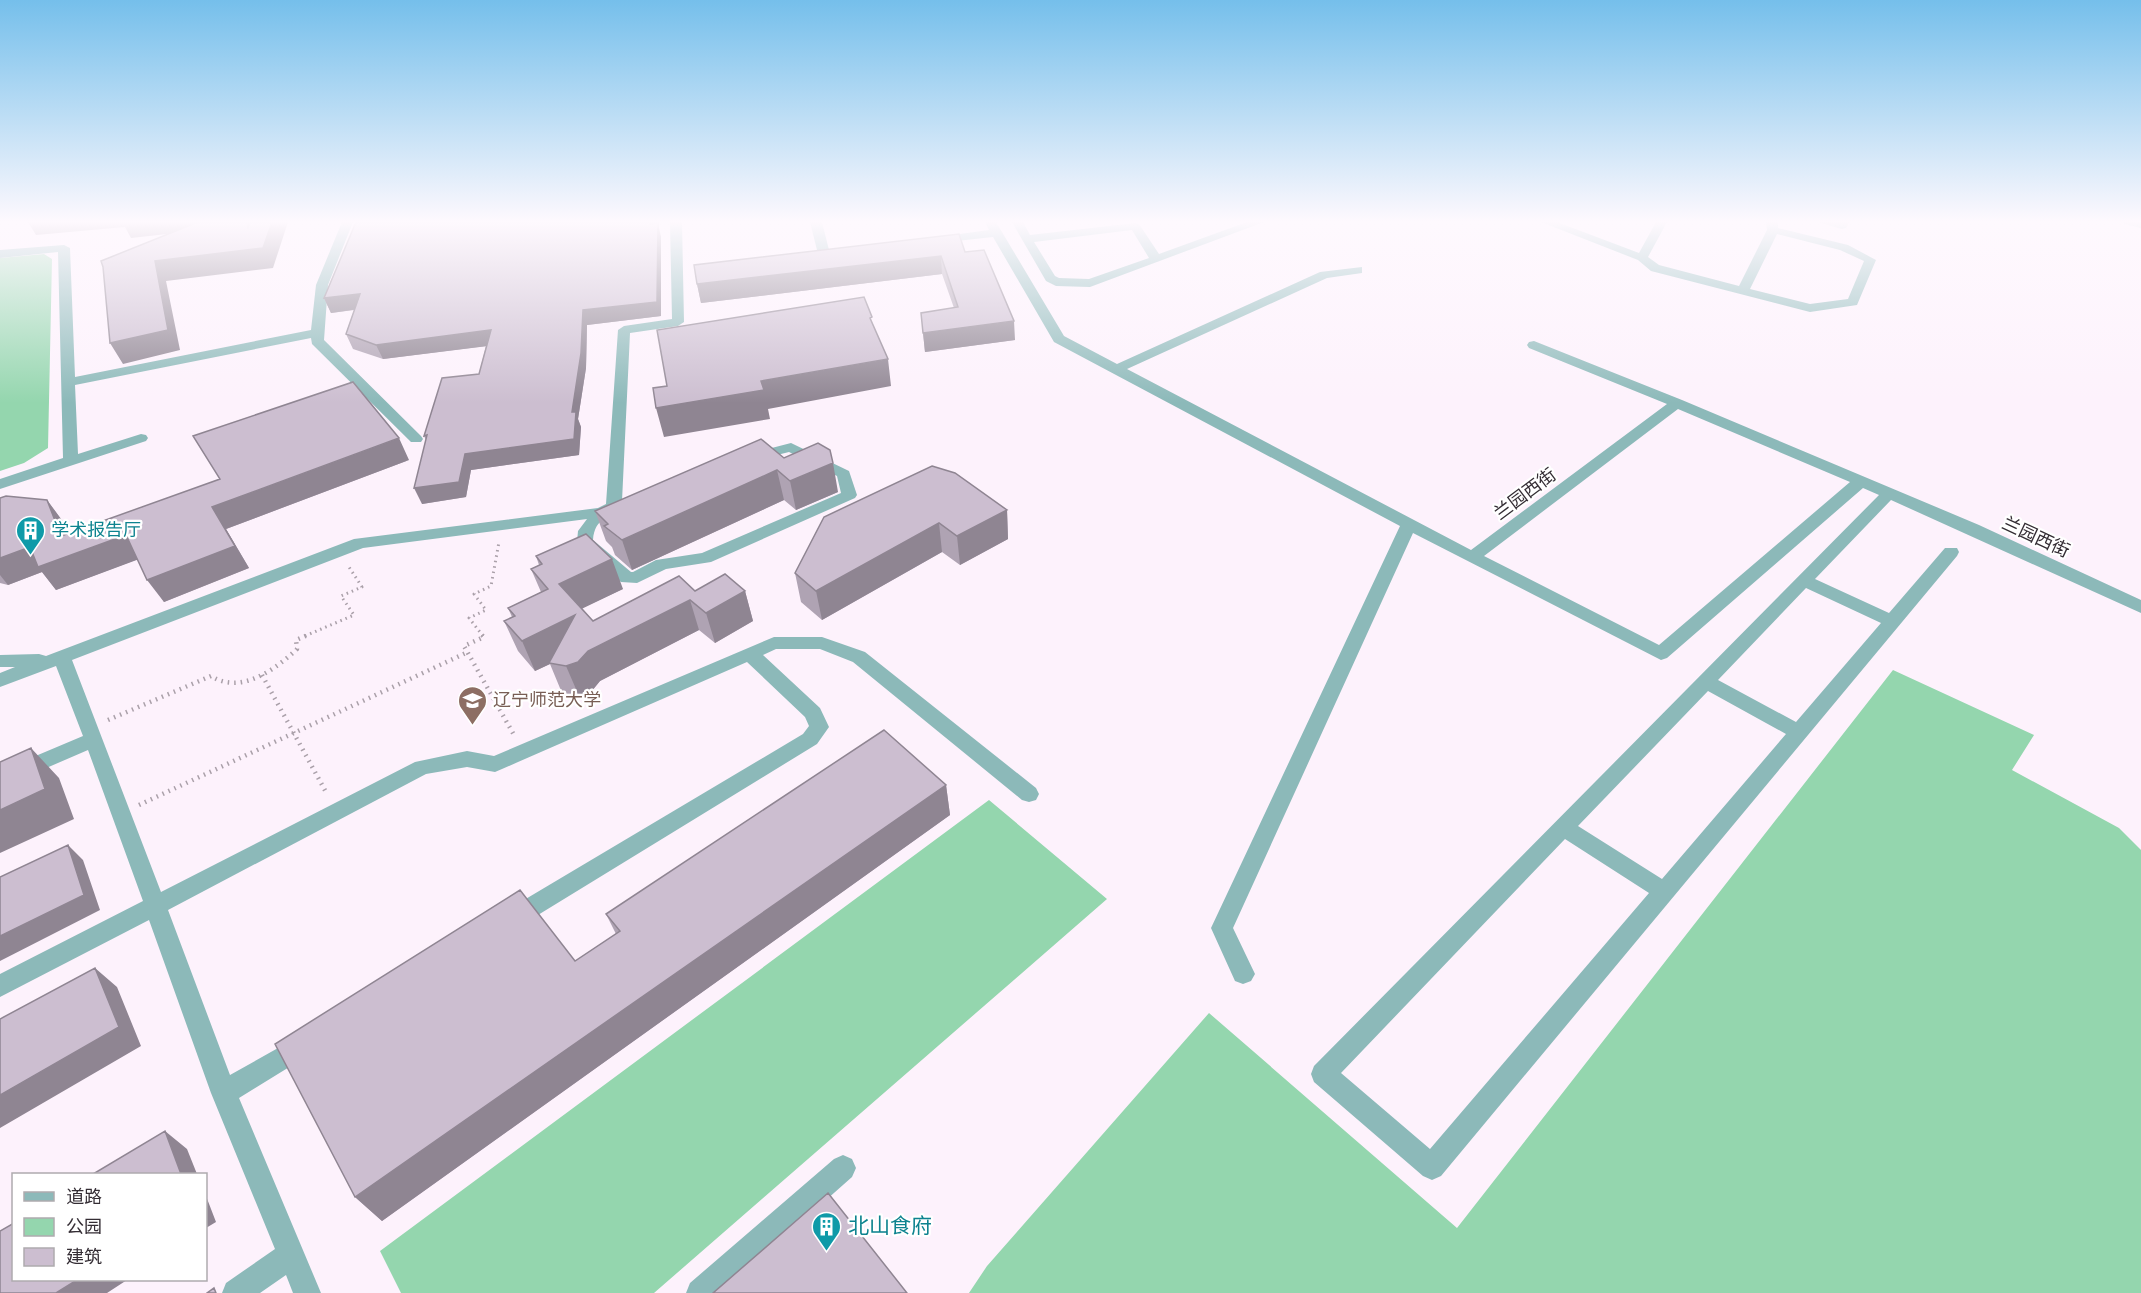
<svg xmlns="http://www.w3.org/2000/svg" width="2141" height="1293" viewBox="0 0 2141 1293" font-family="'Open Sans','Noto Sans SC',sans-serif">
  <rect width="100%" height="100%" fill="#fdf2fc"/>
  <path fill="#94d6ae" d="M44,254L52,259L48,448L24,463L0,471V258Z
    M1893,670L2034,735L2012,770L2119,828L2141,850V1293H969L987,1266L1209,1013L1457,1228Z
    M989,800L1107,899L654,1293H401L380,1251Z"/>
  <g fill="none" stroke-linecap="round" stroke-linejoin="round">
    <path stroke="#aaa0a9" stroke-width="3" stroke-dasharray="1.5 4" stroke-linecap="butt" d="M305,636L354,615L341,596L362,587L349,567
      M483,636L469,618L486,610L474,594L491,586L499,542"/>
    <path stroke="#aaa0a9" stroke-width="4.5" stroke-dasharray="1.5 5" stroke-linecap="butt" d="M482,635L484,637L464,646L514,735
      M262,675L327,794
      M108,720L211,676C240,695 275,670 297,649L296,640L308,635
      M139,805L468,652"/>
    <path fill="#8cb9b9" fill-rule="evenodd" d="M342,222H353L328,285L324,340L421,436L423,439L421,442H411L312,344L311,338L75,385L78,454L141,434L146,435L148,438L146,441L0,489V479L63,458L58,252L0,258V250L64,245L70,248L75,377L311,330L316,285Z
      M670,222H682L684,322L678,326L630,333L622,501L626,505C614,519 595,514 593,540L631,572H633L656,560L702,553L841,493L837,476L789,452L753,461L746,457L748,454L791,443L849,471L857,495L855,498L711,562L666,569L637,583L621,582L577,542L578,531L587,519L363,548L72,660L161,892L415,762L467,751L494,756L774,637H822L865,652L1036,788L1039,794L1036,800L1029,802L1022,800L853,662L820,649H776L763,655L820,708L829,727L817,744L520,926L512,929L504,926L501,919L504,912L803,734L809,726L805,717L747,662L502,769L495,772L467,767L426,774L168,910L230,1075L303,1034L312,1037L315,1045L312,1053L239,1098L321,1293H293L286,1275L260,1293H222L226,1283L275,1249L211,1093L149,920L0,997V974L143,901L88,750L0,788V771L83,736L56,666L0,687V673L15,667H0V655L39,654L46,656L354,539L598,508L606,504L618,330L624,326L672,319Z
      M810,222H822L830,254L828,256L824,258L818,254Z
      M985,222H996L1064,336L1117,364L1320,272L1362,267V273L1327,278L1127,369L1471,550L1667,404L1529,348L1527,345L1529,342L1534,341L1682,400L1979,525L2141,600V613L1891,500L1815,579L1889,613L1945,548H1957L1959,552L1957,556L1441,1176L1432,1180L1423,1176L1314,1082L1311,1074L1314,1066L1879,495L1863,488L1667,658L1661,660L1413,533L1233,928L1255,974L1251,981L1243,984L1235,981L1211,928L1400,526L1054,342L993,237L938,243L932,240L938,237L989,230ZM1678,409L1850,482L1659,645L1484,556ZM1806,588L1881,623L1796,722L1718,680ZM1708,691L1786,734L1662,879L1578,826ZM1565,839L1649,893L1430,1149L1341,1073Z
      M1012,222H1023L1030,235L1135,223L1139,224L1159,254L1247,222H1264L1090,287L1056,286L1046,281ZM1132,230L1149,258L1089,279L1059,278L1055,276L1034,242Z
      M1541,222H1557L1639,253L1656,222H1667L1648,257L1659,265L1739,286L1767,230L1766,222H1778V228L1848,245L1876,260L1857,305L1810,312L1651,271L1638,260ZM1777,234L1840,250L1864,261L1848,299L1810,304L1750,289Z
      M1818,222H1849L1846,228L1842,229Z
      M2123,222H2141V228L2124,224Z
      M843,1155L852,1159L856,1168L852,1177L721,1293H686L690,1283L834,1159Z"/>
  </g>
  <path fill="#afa3b3" d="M356,222H654L661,237V316L587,325L586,368L578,419L581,427L579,455L471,470L466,497L422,504L426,440L424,436L479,374L486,346L383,359L353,349L346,334L354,310L331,313L324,298Z
    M965,252L1015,340L925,352L921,313L954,308L942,274L701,303L697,284Z
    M784,458L838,492L796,510L784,500L632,570L615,555L612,547L606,541L595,511Z
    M409,460L226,529L249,568L164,602L138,559L56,590L42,572L8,585L0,583V498L47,500L64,523L68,533Z
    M1007,510L1008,539L960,565L942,552L822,620L801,602L795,573L824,517Z
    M536,556L623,589L582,608L593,621L695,591H745L753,621L715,643L699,630L600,681L591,692L579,696L562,693L550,664L535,671L518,651L504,621L512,617L508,608L541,592L531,569L539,565Z
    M946,785L950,815L382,1221L355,1197L575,961L616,934L606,914Z"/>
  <path fill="#8f8592" d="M28,222H256L257,246L248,225L131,238L125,227L36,235Z
    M272,222H288L273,268L166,281L180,350L123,364L110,343L155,261Z
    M658,223L661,237V316L587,325L586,368L578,419L581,427L579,455L471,470L466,497L422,504L414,488L465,454L572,412L583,310Z
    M941,256L942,274L701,303L697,284Z
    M360,294L366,308L331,313L324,298Z
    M1014,321L1015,340L925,352L923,333Z
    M491,330L496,345L383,359L376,345Z
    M888,359L891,386L768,409L770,419L664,437L656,408L761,381Z
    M399,438L409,460L226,529L249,568L164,602L147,580L212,507Z
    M833,463L838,492L796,510L790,481Z
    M777,470L784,500L632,570L622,540Z
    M47,500L64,523L76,553L126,535L142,558L56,590L42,572L8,585L0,575V558L61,536Z
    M1007,510L1008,539L960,565L957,536Z
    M939,523L942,552L822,620L816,591Z
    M612,559L623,589L571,614L559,584Z
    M745,591L753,621L715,643L706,613Z
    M690,600L699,630L600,681L591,692L579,696L566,666L588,651Z
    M575,615L549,663L550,664L535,671L522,641Z
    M31,748L59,778L74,819L0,853V810Z
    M946,785L950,815L382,1221L355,1197Z
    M68,845L83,860L100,910L0,961V936Z
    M95,968L117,987L141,1046L0,1128V1095Z
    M165,1131L187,1149L197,1174H181Z
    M206,1196L216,1222L206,1228Z
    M77,1280H127L107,1293H56Z"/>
  <path fill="#ccbed0" stroke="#8f8592" stroke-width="1.5" d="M198,222H247L248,227L250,222H272L263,248L155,261L168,330L110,343L103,267L101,261Z
    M356,222H650V224L658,223L657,302L583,310L581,353L572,412H576L574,439L465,454L459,482L414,488L427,435L424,436L442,378L479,374L491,330L376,345L346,334L360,294L324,298Z
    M959,234L965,252L984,250L1014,321L923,333L921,313L958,307L941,256L697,284L694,265Z
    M864,297L872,317L870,318L888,359L761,381L764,390L656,408L653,388L667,386L657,330Z
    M353,382L399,438L212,507L235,546L147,580L126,535L38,567L30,547L0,558V498L6,496L47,500L61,536L220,479L193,436Z
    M761,439L784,458L818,443L830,450L833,463L790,481L777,470L622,540L604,526L608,524L595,511Z
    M932,466L955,473L1007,510L957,536L939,523L816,591L795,573L824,517Z
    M586,534L612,559L559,584L593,621L679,576L695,591L725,574L745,591L706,613L690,600L588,651L578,662L566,666L549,663L575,615L522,641L504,621L515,616L508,608L548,589L531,569L542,564L536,556Z
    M884,730L946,785L355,1197L275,1044L520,890L575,961L620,931L606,914Z
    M31,748L45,789L0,810V762Z
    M68,845L84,895L0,936V877Z
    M95,968L119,1027L0,1095V1019Z
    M165,1131L181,1174H93Z
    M828,1193L907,1293H713Z
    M14,1223V1280H77L56,1293H0V1231Z
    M214,1288L216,1293H207Z"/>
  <linearGradient id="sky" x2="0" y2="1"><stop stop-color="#75bfeb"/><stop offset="0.55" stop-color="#fef9fe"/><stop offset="1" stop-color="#fef9fe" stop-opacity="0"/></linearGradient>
  <rect width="2141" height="403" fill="url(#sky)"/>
  <defs>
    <symbol id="building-pin" viewBox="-11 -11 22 30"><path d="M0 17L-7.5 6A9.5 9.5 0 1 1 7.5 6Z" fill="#0f9aa8" stroke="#fff"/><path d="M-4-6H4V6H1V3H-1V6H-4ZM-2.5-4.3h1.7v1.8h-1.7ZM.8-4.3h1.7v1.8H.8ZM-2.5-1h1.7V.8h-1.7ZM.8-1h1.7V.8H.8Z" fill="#fff"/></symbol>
    <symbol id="university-pin" viewBox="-11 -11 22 30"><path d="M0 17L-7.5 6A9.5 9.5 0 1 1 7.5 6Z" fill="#8d6e63" stroke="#fff"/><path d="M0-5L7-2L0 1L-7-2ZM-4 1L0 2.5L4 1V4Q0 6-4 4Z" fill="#fff"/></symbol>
  </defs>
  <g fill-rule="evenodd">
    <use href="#building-pin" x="14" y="514" width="33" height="45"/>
    <use href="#university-pin" x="456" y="684" width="33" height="45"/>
    <use href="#building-pin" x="810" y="1210" width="33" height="45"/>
  </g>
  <g text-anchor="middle" stroke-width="4.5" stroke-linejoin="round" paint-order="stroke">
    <g font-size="18" fill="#342d34" stroke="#fff">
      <text transform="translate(1525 494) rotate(-37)" y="6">兰园西街</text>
      <text transform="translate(2036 537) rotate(25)" y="6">兰园西街</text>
    </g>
    <g font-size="18" fill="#0d838f" stroke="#fff" text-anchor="start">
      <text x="51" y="536">学术报告厅</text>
    </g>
    <g font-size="18" fill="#785e54" stroke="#fff" text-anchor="start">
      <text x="493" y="706">辽宁师范大学</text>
    </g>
    <g font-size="21" fill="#0d838f" stroke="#fff" text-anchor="start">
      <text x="848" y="1233">北山食府</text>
    </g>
  </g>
  <rect x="12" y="1173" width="195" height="108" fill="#ffffff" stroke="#aeabae" stroke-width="1.5"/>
  <rect x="24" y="1192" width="30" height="9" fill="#8cb9b9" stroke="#aeabae" stroke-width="1.5"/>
  <text x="66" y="1203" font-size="18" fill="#342d34">道路</text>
  <rect x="24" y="1218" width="30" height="18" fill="#94d6ae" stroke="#aeabae" stroke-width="1.5"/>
  <text x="66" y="1233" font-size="18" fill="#342d34">公园</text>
  <rect x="24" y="1248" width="30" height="18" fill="#ccbed0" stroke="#aeabae" stroke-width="1.5"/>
  <text x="66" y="1263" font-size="18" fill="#342d34">建筑</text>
</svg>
